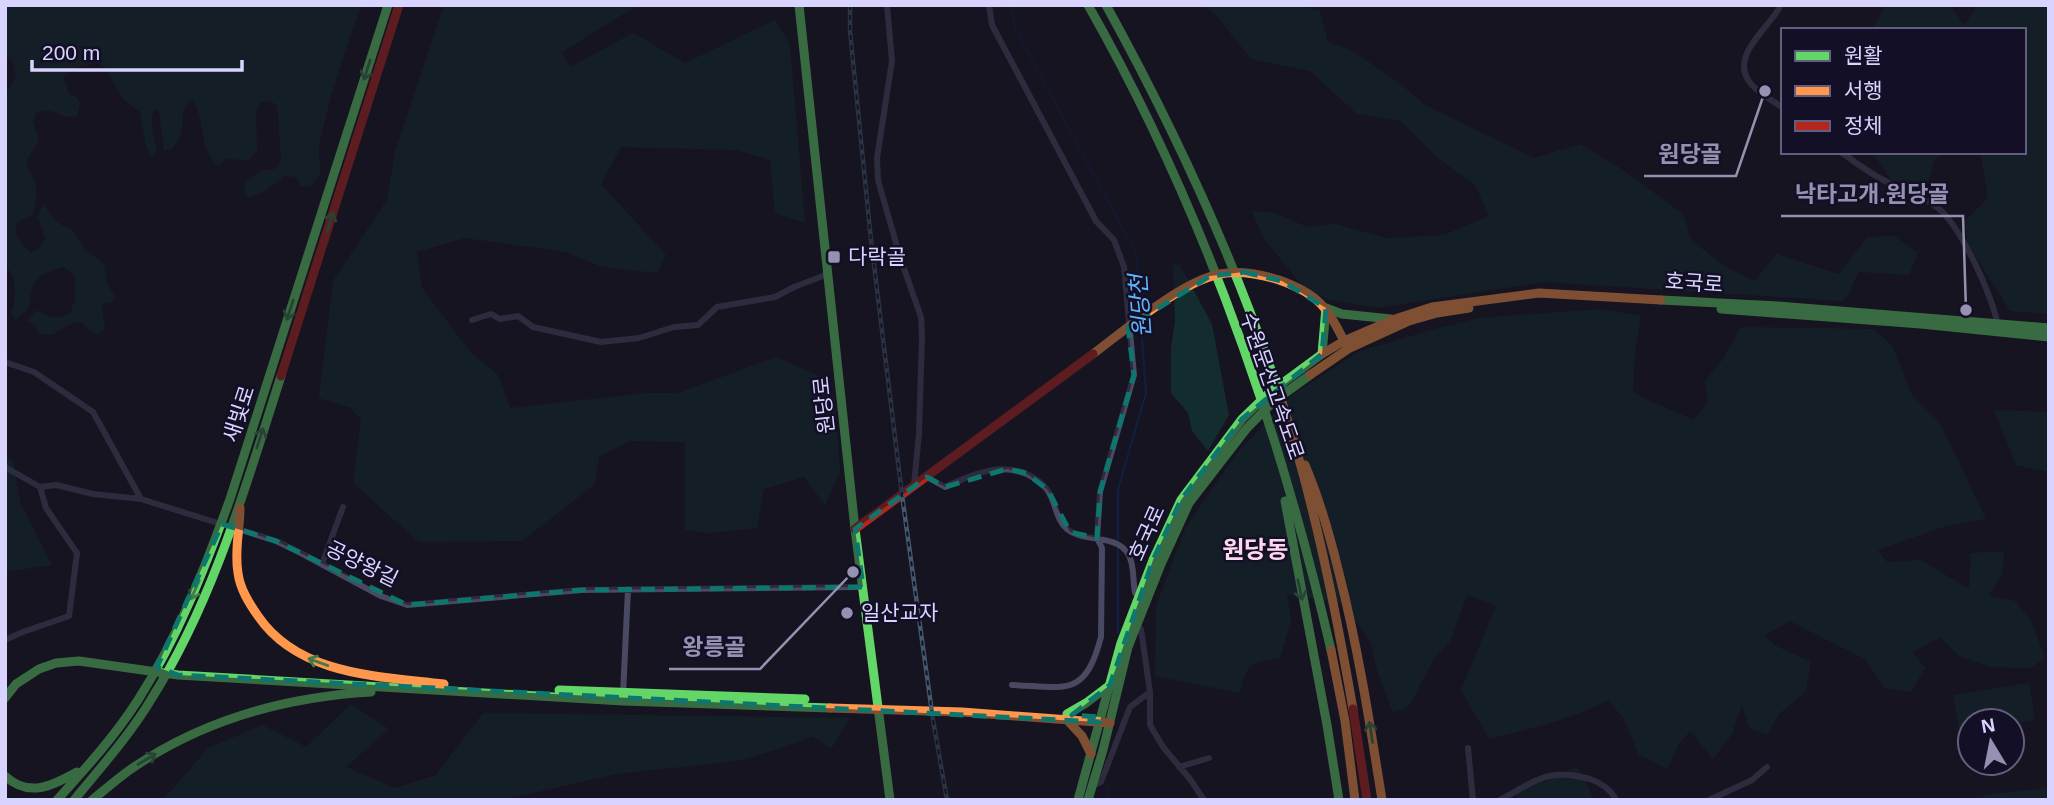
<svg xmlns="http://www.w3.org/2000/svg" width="2054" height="805" viewBox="0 0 2054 805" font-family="Helvetica,'Noto Sans KR',sans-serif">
  <rect width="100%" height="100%" fill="#161421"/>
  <path fill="#132c2d" d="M5,5H362C349,38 339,70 329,104C326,118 321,133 319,147C317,168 328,168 310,187L300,185L296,177L284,176L264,192L248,198L244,189L246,182L260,171L275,169L281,161L278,112L276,104L267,100L260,103L256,111L257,150L249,160L225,159L218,166C199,147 205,124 194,101H190C181,113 183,115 182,128C182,135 176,143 172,149L164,151L159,111L155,108C148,120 154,137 157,151L152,157L146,147L140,112L124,100L104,66L96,63L82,66L73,69L63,77L69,94L78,98L80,104L77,116C61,121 56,106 36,112L33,121L39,141L26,161C27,170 33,175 35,183C38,194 35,205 33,215L17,222C14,238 20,242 31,253L40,247L45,239L38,217L43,203L54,219L63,226L72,229L84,248L104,264L108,285L115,297L111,302L102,304C101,313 105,320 105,330L97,335L90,331L83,323L74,322L52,335L39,334L36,326L26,321L37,310C48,318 58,320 70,313L75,300V275L64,267C37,274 31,280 29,308L15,320L11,312C17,299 18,275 5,267V94L16,77L12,60L5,57L7,24L5,23Z
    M444,5H638L562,52L570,67L633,33L685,63L775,20L790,44L805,223L775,213L770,160L736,150L621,147L601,184L666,255L657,273L602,267L566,252L465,238L417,252L422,288L471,353L498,375L510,408L647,393H678L776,357L817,375L835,399L840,472L825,505L804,477L764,489L757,528L709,533L685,530V442L630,441L599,457L595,484L522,541L419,542L353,483L361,420L351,408L319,398L333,281L387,200L395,152Z
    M1203,5H1294L1320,11L1328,42L1351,50L1398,82L1425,105L1534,158L1580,144L1620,168L1683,214L1692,241L1726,267L1755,281L1776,254L1839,274L1867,237L1894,236L1918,253L1909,275L1858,272L1849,294L1842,301L1543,282L1377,308L1330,300L1304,288L1264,239L1252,211L1275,213L1307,227L1335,224L1387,238L1444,235L1489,216L1475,185L1435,156L1401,121L1357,114L1310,71L1251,59L1216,15Z
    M1886,5H1950L1964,25L1978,5H2049V314L2010,311L1967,242L1965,221L1988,198L1981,155L1978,152H2024V30H1872Z
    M1872,152H1943L1935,159L1926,187L1892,181Z
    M1173,265H1180L1212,324L1229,415L1208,451L1192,431L1188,413L1171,393V348L1175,320Z
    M1600,309L1641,316L1635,352L1633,391L1646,399L1694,420L1708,402L1705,381L1723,359L1741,327L1873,329L1892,345L1912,395L1940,423L1986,519L1946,526L1878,550L1887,562L1921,560L1969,589L1971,553L2004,551L2002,574L1989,596L2015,601L2031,620L2045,658L2030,668L1990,667L1959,656L1940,637L1913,652L1925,668L1911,692L1884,688L1865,659L1790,621L1764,636L1776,646L1811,662L1806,691L1779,714L1767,735L1749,728L1742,705L1732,734L1713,759L1690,731L1679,744L1667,769L1638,754L1625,721L1609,700C1571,719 1530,729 1489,739L1461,690L1496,606L1467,595L1450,642L1435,657L1409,706L1393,713L1377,670L1370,642L1345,604L1287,594L1291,620L1280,658C1248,664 1248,661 1240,693L1155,676L1156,606L1186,527L1237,453L1293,394L1360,351L1431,330L1479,318Z
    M1994,410L2049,412V472L2016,465Z
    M5,456L13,461L20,502L52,565L5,572Z
    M2029,683L2035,720L2012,724V721H1970V731L1960,733L1953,695Z
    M351,704L389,729L346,767L395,788L436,775L483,713L850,718L831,749L813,736L779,749L737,761L616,774L502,800H163L208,748L262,725L306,747Z
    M1577,766L1586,781L1593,800H1517L1516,792L1547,781Z
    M2049,788V800H1974V798L1991,794Z"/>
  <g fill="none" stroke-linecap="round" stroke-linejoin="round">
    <path stroke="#0d2144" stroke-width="2" d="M1011,5L1015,28L1136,253L1141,314
      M1118,541V489L1146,393L1141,323
      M1118,547V633
      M1107,800L1108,787"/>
    <path stroke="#4a4962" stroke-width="6" d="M887,5L892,61L877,158L878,180L900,257L921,317L922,337L919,433L914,485
      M989,5L992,25L1096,221L1114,240L1124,267L1134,375L1100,492L1097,538L1102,548L1101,637C1085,698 1066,687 1012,685
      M1781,5C1770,28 1726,57 1752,85C1760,94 1773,101 1783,108
      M1841,152C1857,164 1872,175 1891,184C1905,191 1921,196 1934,205C1959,221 1994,298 1998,327
      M472,320L491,314L500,319L518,316L533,327L601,342L639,338L674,327L698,325L717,307L775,297L794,287L828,274
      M5,362L34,372L93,412L141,499L224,525
      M5,467L40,487L56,485L93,494L141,499
      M927,477L945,487C974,473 1008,459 1037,480C1041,483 1046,487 1048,491C1056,503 1056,520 1067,529C1085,544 1124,532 1131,561C1134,571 1133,582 1135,593
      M238,529L276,541L297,551L381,596L407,605L582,590L863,587
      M322,564L343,507
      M1141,629L1150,692V725L1163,747L1190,779L1204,800
      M5,640L23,632L69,616L77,553L46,508L40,487
      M623,695L628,589
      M1468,748L1473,800
      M1179,767L1209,758
      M1092,786L1101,782L1130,707L1150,692
      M1500,800C1536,781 1547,767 1590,779C1599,782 1612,790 1616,800
      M1709,800L1752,780L1767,767"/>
    <path stroke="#63d668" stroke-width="9" d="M799,5L855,529L890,800
      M1088,5C1202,205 1279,426 1331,650
      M1106,5C1176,132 1237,264 1282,402
      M1661,300L1778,306L2049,328
      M1721,309L1921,324L2049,337
      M1322,354L1326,308L1342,314L1391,319
      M1285,501L1327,725L1339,800
      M559,690L805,699
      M5,698L16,684L39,669L56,663L79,661L178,675L623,701L830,708
      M1067,714L1086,703L1110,685
      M5,776C29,798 52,786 77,772
      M57,800C86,768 115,736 138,700C178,637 205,568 230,499L388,5
      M74,800C101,767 130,735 152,698C214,600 246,485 281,376
      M92,800C106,789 119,777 134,767C205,719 286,697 371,692
      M1078,800L1121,643L1153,560L1181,500L1242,419L1269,393L1322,354
      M1088,800L1103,750L1128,647L1161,564L1189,503L1247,428L1274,401L1310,375"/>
    <path stroke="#ff974d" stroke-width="9" d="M1093,354C1125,330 1182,281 1220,274C1240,270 1260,274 1279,280C1319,294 1328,308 1346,345
      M1322,354L1344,341L1395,319L1432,307L1539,293L1661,300
      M1310,375L1348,349L1409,321L1437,313L1469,308
      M1282,402C1314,502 1335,606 1353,709
      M1305,465C1320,500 1330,536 1339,573C1358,647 1370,724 1382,800
      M240,508C240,530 234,551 238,573C240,589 249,603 258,616C299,676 379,676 444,684
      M1331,650L1345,721L1355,800
      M830,708L962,712L1110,723
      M1067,720L1082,736L1091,754"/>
    <path stroke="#b3261e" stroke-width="9" d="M281,376L399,5
      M855,529L1093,354
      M1353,709L1367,800"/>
    <defs>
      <path id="rail" d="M850,5V31L871,240L902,495L933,720L947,800"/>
    </defs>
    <use href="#rail" stroke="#43596b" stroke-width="4.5"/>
    <use href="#rail" stroke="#130f26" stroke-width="2" stroke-dasharray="5" stroke-linecap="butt"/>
  </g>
  <defs><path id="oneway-shaft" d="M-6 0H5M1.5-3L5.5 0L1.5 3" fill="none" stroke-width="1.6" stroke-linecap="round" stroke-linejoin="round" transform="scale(1.75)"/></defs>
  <g stroke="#3f7c4a">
    <use href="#oneway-shaft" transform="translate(367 70) rotate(108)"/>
    <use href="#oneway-shaft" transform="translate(330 222) rotate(-72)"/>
    <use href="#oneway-shaft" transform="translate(290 310) rotate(108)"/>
    <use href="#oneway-shaft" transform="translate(260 438) rotate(-72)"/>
    <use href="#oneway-shaft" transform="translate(195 590) rotate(114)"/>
    <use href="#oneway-shaft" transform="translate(1300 590) rotate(78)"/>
    <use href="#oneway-shaft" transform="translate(318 662) rotate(-160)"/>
    <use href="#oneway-shaft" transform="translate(1371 732) rotate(-99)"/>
    <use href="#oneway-shaft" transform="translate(147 759) rotate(-31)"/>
  </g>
  <path d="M0 0H2054V805H0ZM1244,272L1282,281L1326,308L1322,354L1242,419L1181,500L1153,560L1110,685L1072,715L1101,717L1100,722L178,675L157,667L222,524L276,541L407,605L582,590L863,587L855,529L927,477L945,487L1007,469L1026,473L1048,490L1070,532L1097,538L1100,492L1134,375L1128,327L1210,276Z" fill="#161421" fill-opacity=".55" fill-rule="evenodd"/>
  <path fill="none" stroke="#0f766e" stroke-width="5" stroke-dasharray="14 9" stroke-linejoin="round" d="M1244,272L1282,281L1326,308L1322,354L1242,419L1181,500L1153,560L1110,685L1072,715L1101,717L1100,722L178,675L157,667L222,524L276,541L407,605L582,590L863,587L855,529L927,477L945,487L1007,469L1026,473L1048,490L1070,532L1097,538L1100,492L1134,375L1128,327L1210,276Z"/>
  <g fill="#9591b1" stroke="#130f26" stroke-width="2.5">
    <rect x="827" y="250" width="14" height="14" rx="3.5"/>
    <circle cx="847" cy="613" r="7"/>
  </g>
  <g text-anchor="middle" stroke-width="5" stroke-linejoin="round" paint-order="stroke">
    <g font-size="21" fill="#d9d4ff" stroke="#130f26" text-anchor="start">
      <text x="848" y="264">다락골</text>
      <text x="861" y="620">일산교자</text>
    </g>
    <g font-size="21" fill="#d9d4ff" stroke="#130f26">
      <text transform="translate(1694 283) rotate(4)" y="7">호국로</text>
      <text transform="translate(1272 386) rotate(71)" y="7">수원문산고속도로</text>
      <text transform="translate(824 405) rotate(-96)" y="7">원당로</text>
      <text transform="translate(239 414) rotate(-72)" y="7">새빛로</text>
      <text transform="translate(1147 533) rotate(-66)" y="7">호국로</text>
      <text transform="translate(362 564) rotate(26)" y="7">공양왕길</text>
    </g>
    <g font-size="23" font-style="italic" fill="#62b6ff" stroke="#130f26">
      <text transform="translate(1140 306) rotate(-94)" y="8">원당천</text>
    </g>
    <g font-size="24" font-weight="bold" fill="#ffd6f0" stroke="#130f26">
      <text x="1255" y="558">원당동</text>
    </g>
  </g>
  <path fill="none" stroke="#9591b1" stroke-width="2.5" d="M1765 91L1736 176H1644M1966 310L1963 216H1781M853 572L760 669H669"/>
  <g fill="#9591b1" stroke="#130f26" stroke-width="2.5">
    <circle cx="1765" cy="91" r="7"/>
    <circle cx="1966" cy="310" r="7"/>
    <circle cx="853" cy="572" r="7"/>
  </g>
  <g font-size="23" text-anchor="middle" font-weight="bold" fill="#9591b1" stroke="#130f26" stroke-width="5" stroke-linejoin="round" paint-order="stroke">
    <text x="1690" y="162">원당골</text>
    <text x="1872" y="202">낙타고개.원당골</text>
    <text x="714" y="655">왕릉골</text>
  </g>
  <rect width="2054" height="805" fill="none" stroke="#d9d4ff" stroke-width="14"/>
  <rect x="1781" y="28" width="245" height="126" fill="#130f26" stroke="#625e7d" stroke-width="2"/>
  <rect x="1795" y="51" width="35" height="10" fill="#63d668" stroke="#625e7d" stroke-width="2"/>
  <text x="1844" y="63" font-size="21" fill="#d9d4ff">원활</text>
  <rect x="1795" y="86" width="35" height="10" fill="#ff974d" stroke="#625e7d" stroke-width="2"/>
  <text x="1844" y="98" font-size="21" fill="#d9d4ff">서행</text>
  <rect x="1795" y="121" width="35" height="10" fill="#b3261e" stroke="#625e7d" stroke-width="2"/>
  <text x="1844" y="133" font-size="21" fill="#d9d4ff">정체</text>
  <g transform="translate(1991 742) rotate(350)"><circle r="33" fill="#130f26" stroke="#625e7d" stroke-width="2"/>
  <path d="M0-5L12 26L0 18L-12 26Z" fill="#9591b1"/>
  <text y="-10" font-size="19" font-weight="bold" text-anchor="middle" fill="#d9d4ff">N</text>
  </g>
  <path d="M32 60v10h210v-10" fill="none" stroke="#d9d4ff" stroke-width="3.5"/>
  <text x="42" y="60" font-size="21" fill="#d9d4ff" stroke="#130f26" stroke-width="5" paint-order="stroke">200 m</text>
</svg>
